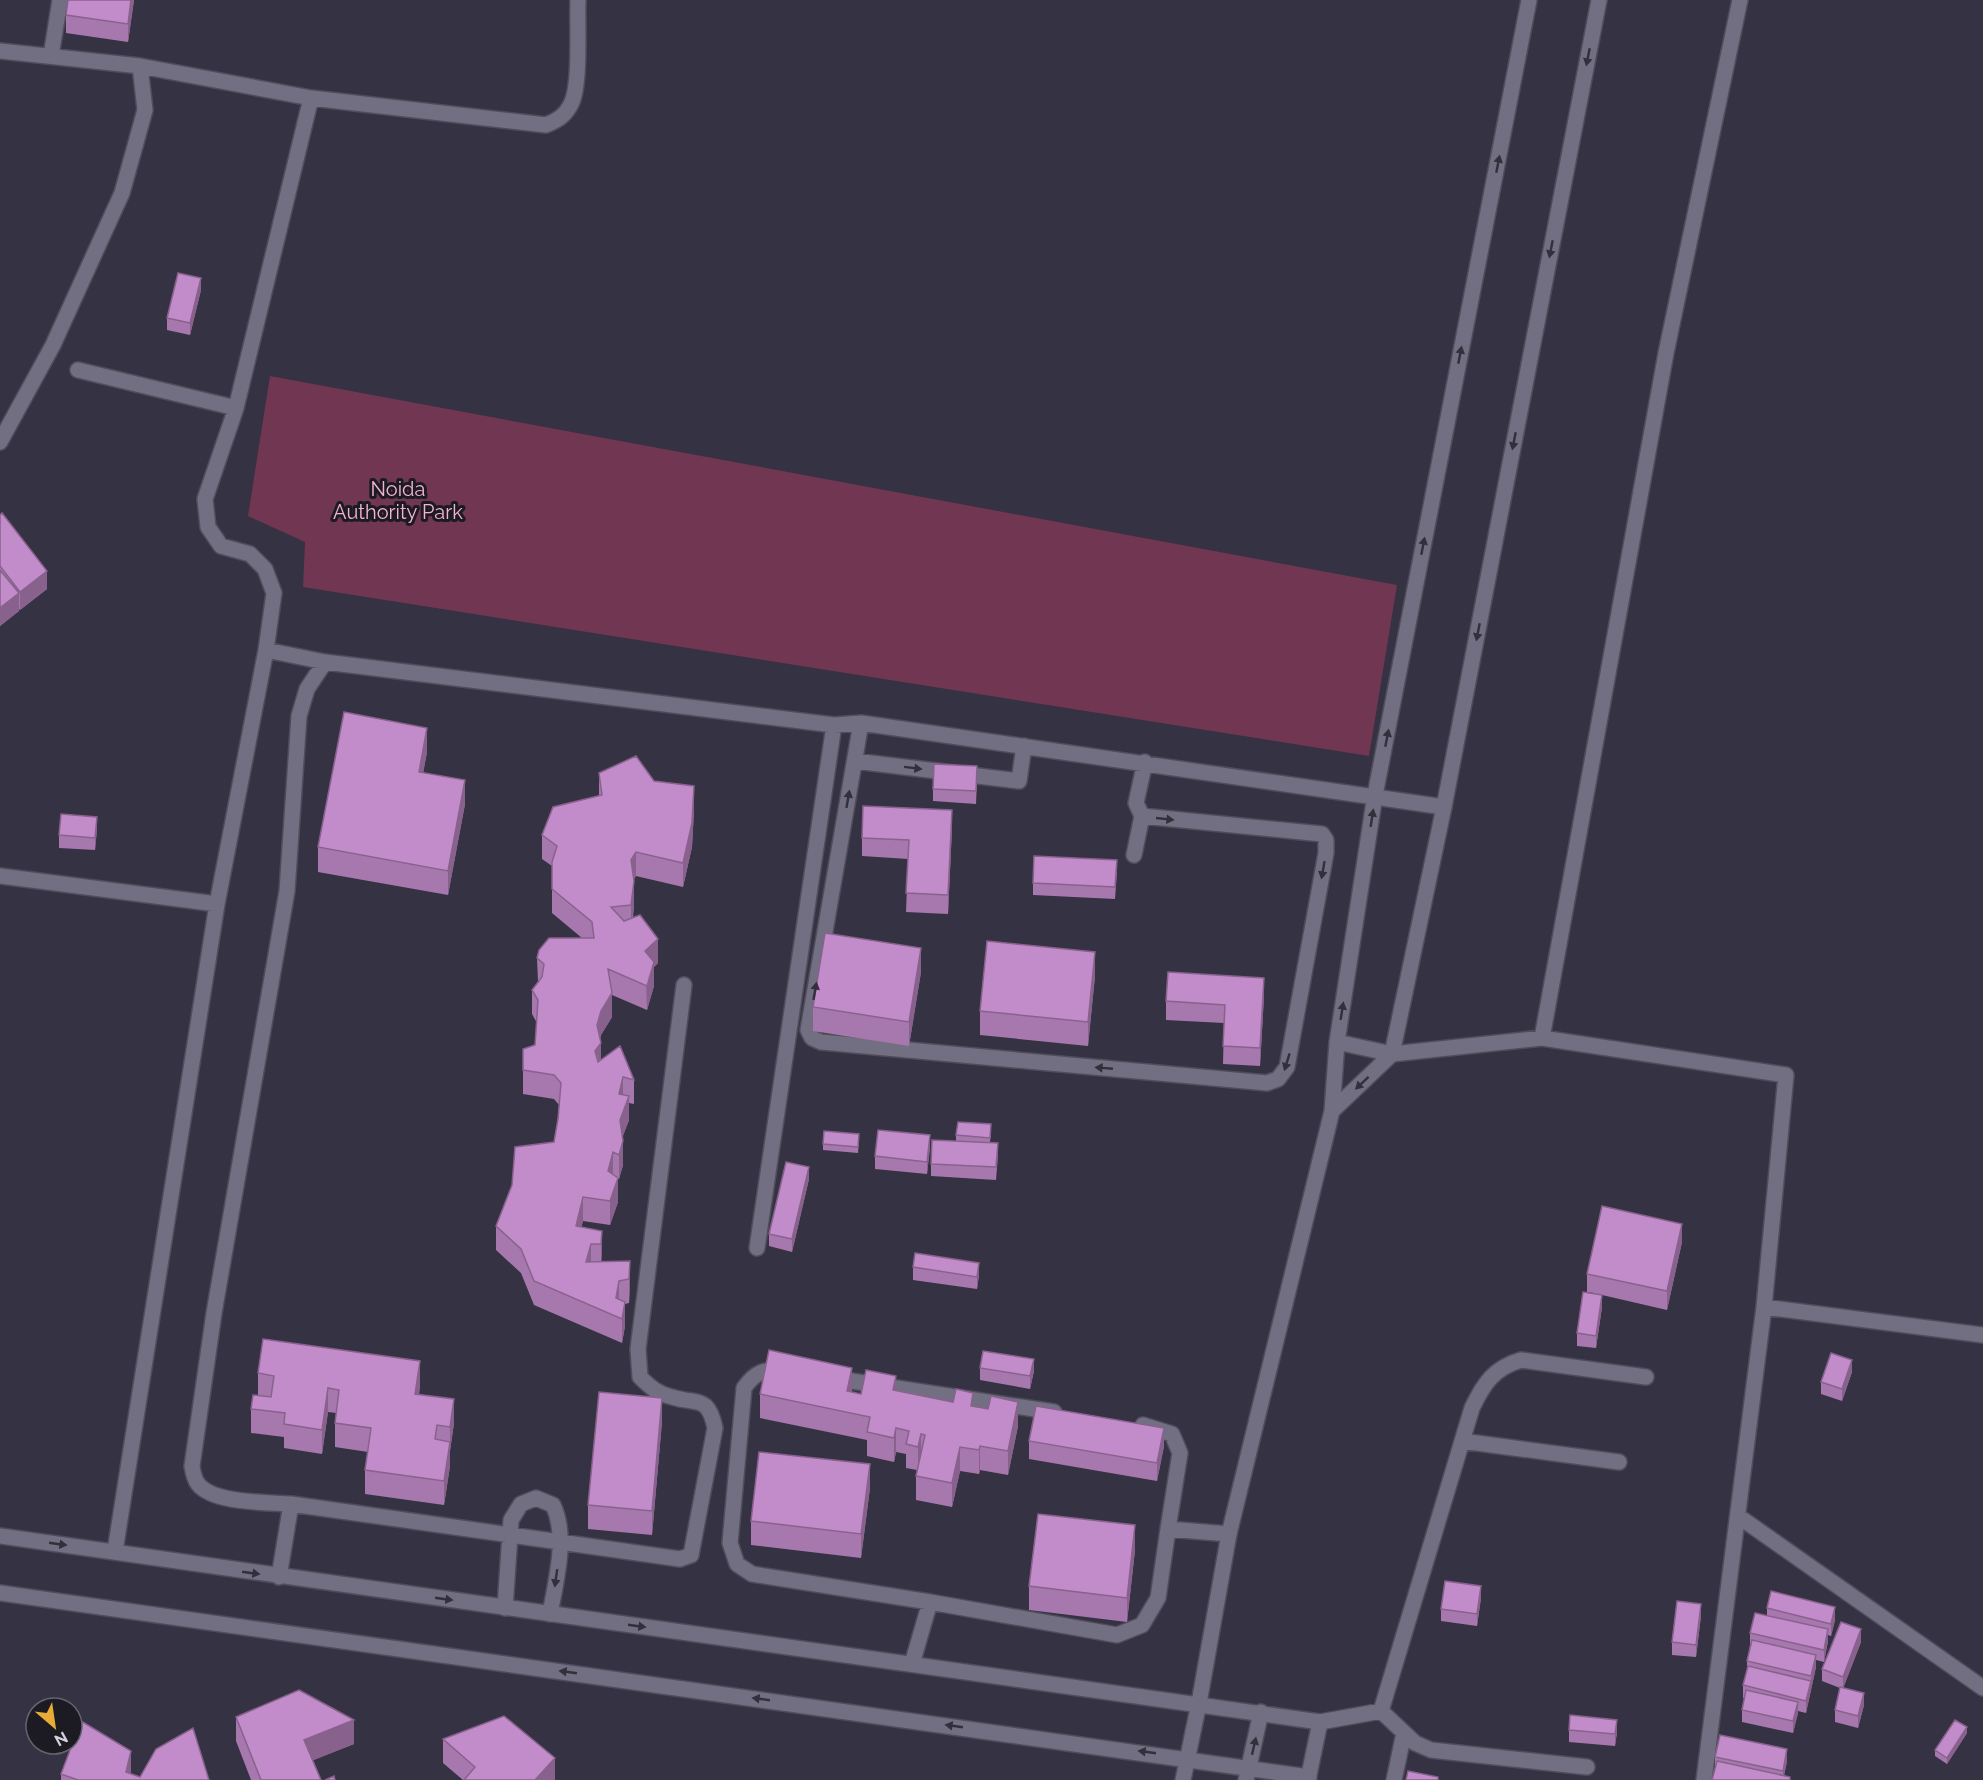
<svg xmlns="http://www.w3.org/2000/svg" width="1983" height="1780" viewBox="0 0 1983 1780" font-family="Raleway,sans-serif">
  <rect width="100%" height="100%" fill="#353243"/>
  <path fill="#703652" d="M270,376L1397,585L1369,756L303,587L305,542L248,516Z"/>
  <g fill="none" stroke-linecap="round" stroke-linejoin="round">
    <defs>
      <path id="minor" d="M0,51L140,66L311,98L546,125C558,120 565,116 571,104C581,85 577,24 578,0
        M51,56L60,0
        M78,370L236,408
        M0,442L53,345L122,193L145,110L140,66
        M266,650L325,662L834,725L861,723L1444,807
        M325,662L307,689L299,716L287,891L214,1313L192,1466C193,1472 194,1479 198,1484C214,1504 268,1502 291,1504L680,1559L691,1555L715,1428C708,1395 698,1405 672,1397C658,1394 650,1387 640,1377L638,1349L684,985
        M861,723L808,1030L812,1038L821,1042L1267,1083L1278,1079L1287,1067L1326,853V840L1322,834L1142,816L1136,803L1145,762
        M855,761L1019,781L1024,746
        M1134,855L1142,816
        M0,876L217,904
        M1542,1038L1666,353L1740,0
        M1392,1054L1542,1038L1786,1075L1764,1307L1704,1780
        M757,1248L834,725
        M1764,1307L1983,1335
        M785,1371C765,1368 755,1372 744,1388L730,1543L737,1564L752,1574L930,1602L912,1664
        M832,1378L1054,1412
        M1143,1425L1172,1434L1180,1453L1168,1529L1229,1534
        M1462,1441L1619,1462
        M1738,1516L1983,1688
        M115,1551L217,904L266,650L274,593L265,569L250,554L221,546L208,527L205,499L236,408L311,98
        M279,1577L291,1504
        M930,1602L1117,1635L1142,1625L1158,1598L1168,1529
        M505,1608L511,1520L521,1504L536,1498L553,1505C568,1536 556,1580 550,1614
        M1381,1711L1472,1408C1484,1383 1494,1368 1521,1360L1646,1377
        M1320,1722L1381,1711L1415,1743L1431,1750L1587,1767
        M1183,1780L1199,1703
        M1394,1780L1404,1733"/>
      <path id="tertiary" d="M1337,1042L1392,1054
        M1332,1111L1392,1054L1444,807L1599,0
        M0,1536L1320,1722L1308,1780
        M0,1593L1309,1777
        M1199,1703L1229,1534L1332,1111L1337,1042L1375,795L1529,0
        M1246,1780L1261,1712"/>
    </defs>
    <use href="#minor" stroke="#504d5b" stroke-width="18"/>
    <use href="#tertiary" stroke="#504d5b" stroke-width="18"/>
    <use href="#minor" stroke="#726f82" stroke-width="15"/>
    <use href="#tertiary" stroke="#726f82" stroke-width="15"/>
  </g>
  <path fill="#a778ae" d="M68,0H134L128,42L66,33V15Z
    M201,290L190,335L167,330V318Z
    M0,515L47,589L20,610L19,609V611L0,626Z
    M427,752L423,773L465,804L448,895L318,872V847Z
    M599,773L654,781L694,810L692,847L683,887L636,876L634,879V905L633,918L658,963L654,967V986L647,1010L612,995V1017L601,1035L600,1039L601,1060L634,1080V1104L629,1103V1120L622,1138L623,1165L619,1179H618V1202L610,1225L583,1221L581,1227L602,1231L601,1262L630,1261V1285L629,1303L625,1304V1326L622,1343L534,1305L521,1273L496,1250V1226L554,1142L558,1119L559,1105L554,1099L523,1094V1070L535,1045L537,1023L532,1014V990L538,982L537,958L582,938L552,913V866L542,859V835L599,795Z
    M977,779L976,804L933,801V789Z
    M952,828L948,914L906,912L908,859L862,856V838Z
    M97,829L95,850L59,848V835Z
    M1117,872L1115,899L1033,895V883Z
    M921,972L909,1046L813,1031V1007Z
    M1095,976L1088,1046L980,1035V1011Z
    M1264,996L1260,1066L1223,1064L1224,1023L1166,1020V1001Z
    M991,1131L990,1142L998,1155L996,1180L931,1176V1164L956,1141V1135Z
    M859,1140L858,1153L823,1150V1144Z
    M930,1147L927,1174L875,1169V1156Z
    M809,1179L792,1252L769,1246V1234Z
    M1682,1242L1667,1310L1602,1295V1307L1596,1348L1577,1346V1333L1594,1293L1587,1292V1274Z
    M913,1267L979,1275L977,1289L913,1280Z
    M980,1368L1034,1371L1030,1389L980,1380Z
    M1852,1372L1842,1401L1821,1394V1382Z
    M258,1373L420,1385L419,1395L454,1423L450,1451V1466L444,1505L365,1494V1470L368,1452L335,1447V1423L336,1413L328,1412L322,1454L284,1448V1437L251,1433V1409L258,1396Z
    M896,1390L973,1406L1018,1426L1008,1475L980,1470L979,1474L960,1471L952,1507L916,1500V1476L917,1470L906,1468V1454L896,1452L894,1462L867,1456V1440L760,1418V1394L852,1392L861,1394Z
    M662,1422L652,1535L588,1529V1505Z
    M1029,1441L1164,1446L1157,1481L1029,1459Z
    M870,1488L861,1558L751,1545V1521Z
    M1135,1550L1127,1622L1029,1610V1586Z
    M1481,1598L1477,1626L1441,1621V1609Z
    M1767,1608L1835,1620L1831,1636L1828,1635V1641L1824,1662L1816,1660V1667L1806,1713L1798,1711L1793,1733L1742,1722V1710L1744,1698H1743V1685L1747,1672V1661L1750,1645V1633L1767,1615Z
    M1701,1616L1696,1657L1672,1655V1642Z
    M1861,1642L1843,1688L1864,1705L1858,1728L1835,1722V1710L1840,1688L1822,1681V1669Z
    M236,1717L354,1744L313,1760L321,1780H251L236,1741Z
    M1569,1730L1617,1732L1615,1746L1569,1742Z
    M1967,1733L1947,1764L1935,1756V1750Z
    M443,1739L555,1780H463L443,1763Z
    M1715,1757L1787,1761L1784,1776L1790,1780L1715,1768Z
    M61,1774H131L140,1777L209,1780H61Z"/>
  <path fill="#88628d" d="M131,0H134L128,42V24Z
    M201,278V290L190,335V323Z
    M47,571V589L20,610V592Z
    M19,593V611L0,626V608Z
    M427,728V752L419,796V772Z
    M465,780V804L448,895V871Z
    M694,786V810L692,847L683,887V863Z
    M952,810V828L948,914V895Z
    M97,817V829L95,850V838Z
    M636,852V876L631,884V860Z
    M634,881V905L631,929V905Z
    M658,939V963L654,967V986L647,1010L645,951Z
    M921,948V972L909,1046V1022Z
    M1095,952V976L1088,1046V1022Z
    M1264,978V996L1260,1066V1048Z
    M612,993V1017L601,1035L597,1048L601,1043V1067L595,1051L597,1025L601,1011Z
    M623,1077V1101L619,1094Z
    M629,1096V1120L620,1144V1120Z
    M930,1135V1147L927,1174V1162Z
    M623,1141V1165L619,1179V1155Z
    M613,1152V1176L608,1171Z
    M809,1167V1179L792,1252V1239Z
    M618,1178V1202L610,1225V1201Z
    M583,1197V1221L576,1250V1226Z
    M1682,1224V1242L1667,1310V1291Z
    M602,1231V1255L601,1268V1244Z
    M591,1244V1268L586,1262Z
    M630,1261V1285L629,1303V1279Z
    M979,1263V1275L977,1289V1277Z
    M619,1281V1305L616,1298Z
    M1602,1295V1307L1596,1348V1336Z
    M625,1302V1326L622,1343V1319Z
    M1034,1359V1371L1030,1389V1376Z
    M1852,1360V1372L1842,1401V1389Z
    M420,1361V1385L415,1418V1394Z
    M852,1368V1392L847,1412V1391Z
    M896,1376V1401L893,1390Z
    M328,1388V1412L322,1454V1430Z
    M662,1398V1422L652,1535V1511Z
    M454,1399V1423L450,1451V1427Z
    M1018,1402V1426L1008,1475V1451Z
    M896,1428V1452L894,1462V1438Z
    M1164,1428V1446L1157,1481V1463Z
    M921,1434V1458L918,1471V1447Z
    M450,1442V1466L444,1505V1481Z
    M980,1446V1470L979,1474V1450Z
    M960,1447V1471L952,1507V1483Z
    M870,1464V1488L861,1558V1534Z
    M1135,1525V1550L1127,1622V1598Z
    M1481,1586V1598L1477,1626V1614Z
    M1701,1604V1616L1696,1657V1645Z
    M1835,1607V1620L1831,1636V1624Z
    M1828,1629V1641L1824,1662V1650Z
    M1861,1629V1642L1843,1689V1677Z
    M1816,1655V1667L1806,1713V1701Z
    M1864,1693V1705L1858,1728V1716Z
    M1798,1702V1714L1793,1733V1721Z
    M354,1720V1744L304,1764V1740Z
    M1617,1720V1732L1615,1746V1734Z
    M1967,1727V1733L1947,1764V1758Z
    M1787,1749V1761L1783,1780V1771Z
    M131,1751V1775L126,1772Z
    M555,1758V1780H535Z"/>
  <path fill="#c28cca" stroke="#88628d" stroke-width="1.5" d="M68,0H131L128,24L66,15Z
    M178,273L201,278L190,323L167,318Z
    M2,513L47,571L20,592L0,566V515Z
    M0,570L19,593L0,608Z
    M344,712L427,728L419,772L465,780L448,871L318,847Z
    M636,756L654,781L694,786L692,823L683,863L636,852L631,860L634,881L631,905L611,907L624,921L640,915L658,939L645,951L654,962L647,986L608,969L612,993L601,1011L597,1025L601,1043L595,1051L598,1062L620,1046L634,1080L623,1077L619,1094L629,1096L620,1120L623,1141L619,1155L613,1152L608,1171L618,1178L610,1201L583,1197L576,1226L602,1231L601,1244H591L586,1262L630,1261L629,1279L619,1281L616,1298L625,1302L622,1319L534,1281L521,1249L496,1226L512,1185L515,1147L554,1142L558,1119L561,1083L554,1075L523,1070V1049L535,1045L538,1000L532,990L542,977L544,964L537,958L539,950L549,938H594L592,922L552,889V862L557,846L542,835L553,807L602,795L599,773Z
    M934,764L977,766L976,791L933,789Z
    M863,806L952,810L948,895L906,893L909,840L862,838Z
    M61,814L97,817L95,838L59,835Z
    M1034,856L1117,860L1115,887L1033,883Z
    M825,933L921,948L909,1022L813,1007Z
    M987,941L1095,952L1088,1022L980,1011Z
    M1168,972L1264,978L1260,1048L1223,1046L1225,1005L1166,1001Z
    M958,1122L991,1124L990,1138L956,1135Z
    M878,1130L930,1135L927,1162L875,1156Z
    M824,1131L859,1134L858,1147L823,1144Z
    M932,1140L998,1143L996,1167L931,1164Z
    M786,1162L809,1167L792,1239L769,1234Z
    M1602,1206L1682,1224L1667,1291L1587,1274Z
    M915,1253L979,1263L977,1277L913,1267Z
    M1583,1292L1602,1295L1596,1336L1577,1333Z
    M263,1339L420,1361L415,1394L454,1399L450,1427L437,1425L435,1439L450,1442L444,1481L365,1470L371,1428L335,1423L339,1390L328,1388L322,1430L284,1424L285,1413L251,1409L253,1395L271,1397L274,1376L258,1373Z
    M769,1350L852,1368L847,1391L861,1394L866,1370L896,1376L893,1390L953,1402L956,1389L973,1393L971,1406L988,1409L991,1396L1018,1402L1008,1451L980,1446L979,1450L960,1447L952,1483L916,1476L925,1435L921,1434L918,1447L906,1444L909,1431L896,1428L894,1438L867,1432L870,1417L760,1394Z
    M983,1351L1034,1359L1030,1376L980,1368Z
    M1831,1353L1852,1360L1842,1389L1821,1382Z
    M599,1392L662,1398L652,1511L588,1505Z
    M1036,1406L1164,1428L1157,1463L1029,1441Z
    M759,1452L870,1464L861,1534L751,1521Z
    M1038,1514L1135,1525L1127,1598L1029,1586Z
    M1445,1581L1481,1586L1477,1614L1441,1609Z
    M1771,1591L1835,1607L1831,1624L1767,1608Z
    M1677,1601L1701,1604L1696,1645L1672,1642Z
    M1755,1613L1828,1629L1824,1650L1750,1633Z
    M1841,1622L1861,1629L1843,1677L1822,1669Z
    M1752,1640L1816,1655L1811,1676L1747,1661Z
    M1748,1666L1811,1681L1806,1701L1743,1685Z
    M1840,1687L1864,1693L1858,1716L1835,1710Z
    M299,1690L354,1720L304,1740L321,1780H261L236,1717Z
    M1746,1690L1798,1702L1793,1721L1742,1710Z
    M1570,1715L1617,1720L1615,1734L1569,1730Z
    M504,1716L555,1758L535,1780H464L475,1767L443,1739Z
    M1955,1720L1967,1727L1947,1758L1935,1750Z
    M81,1721L131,1751L126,1772L140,1777L156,1749L193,1728L209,1780H78L61,1774Z
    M1720,1735L1787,1749L1783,1771L1715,1757Z
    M1717,1761L1790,1777V1780H1712Z
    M1408,1771L1438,1777V1780H1406Z
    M334,1776L335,1780H325Z"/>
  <defs><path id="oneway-solid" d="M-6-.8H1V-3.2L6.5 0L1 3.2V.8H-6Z" transform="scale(1.5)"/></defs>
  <g fill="#32303b">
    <use href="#oneway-solid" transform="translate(1588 57) rotate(101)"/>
    <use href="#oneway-solid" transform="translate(1498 164) rotate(-79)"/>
    <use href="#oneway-solid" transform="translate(1551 249) rotate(101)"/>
    <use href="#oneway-solid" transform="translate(1460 355) rotate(-79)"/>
    <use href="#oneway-solid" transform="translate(1514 441) rotate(101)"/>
    <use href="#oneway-solid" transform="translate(1423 546) rotate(-79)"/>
    <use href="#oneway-solid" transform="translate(1478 632) rotate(101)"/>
    <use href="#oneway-solid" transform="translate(1387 738) rotate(-79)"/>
    <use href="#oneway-solid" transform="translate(913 768) rotate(7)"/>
    <use href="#oneway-solid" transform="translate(848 799) rotate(-80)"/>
    <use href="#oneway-solid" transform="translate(1372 818) rotate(-81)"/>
    <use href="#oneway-solid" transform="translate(1165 819) rotate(6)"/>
    <use href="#oneway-solid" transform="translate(1323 870) rotate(100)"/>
    <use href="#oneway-solid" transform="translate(815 991) rotate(-80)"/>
    <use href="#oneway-solid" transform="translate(1342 1011) rotate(-81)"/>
    <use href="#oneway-solid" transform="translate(1287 1062) rotate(107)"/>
    <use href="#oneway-solid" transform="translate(1104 1068) rotate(-175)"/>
    <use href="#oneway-solid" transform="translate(1362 1083) rotate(137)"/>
    <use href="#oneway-solid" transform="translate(58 1544) rotate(8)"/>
    <use href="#oneway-solid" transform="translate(251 1573) rotate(8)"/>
    <use href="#oneway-solid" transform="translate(556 1578) rotate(98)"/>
    <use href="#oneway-solid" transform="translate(444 1599) rotate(8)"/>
    <use href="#oneway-solid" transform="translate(637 1626) rotate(8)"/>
    <use href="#oneway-solid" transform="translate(568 1672) rotate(-172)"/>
    <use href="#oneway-solid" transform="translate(761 1699) rotate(-172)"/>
    <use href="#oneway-solid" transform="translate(954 1726) rotate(-172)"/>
    <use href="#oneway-solid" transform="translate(1254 1746) rotate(-77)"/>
    <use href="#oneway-solid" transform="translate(1147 1752) rotate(-172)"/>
  </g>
  <g text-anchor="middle" stroke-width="6" stroke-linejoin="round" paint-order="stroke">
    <g font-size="20" fill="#f4b4cf" stroke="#1c1b23">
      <text x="398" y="496">Noida<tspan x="398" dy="23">Authority Park</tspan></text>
    </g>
  </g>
  <g transform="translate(54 1726) rotate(151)"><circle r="28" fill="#1c1b23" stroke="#65646d" stroke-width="1.5"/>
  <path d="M0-4.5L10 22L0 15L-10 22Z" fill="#e7ac36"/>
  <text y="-9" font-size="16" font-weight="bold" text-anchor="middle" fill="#d3d1dc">N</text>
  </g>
</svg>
